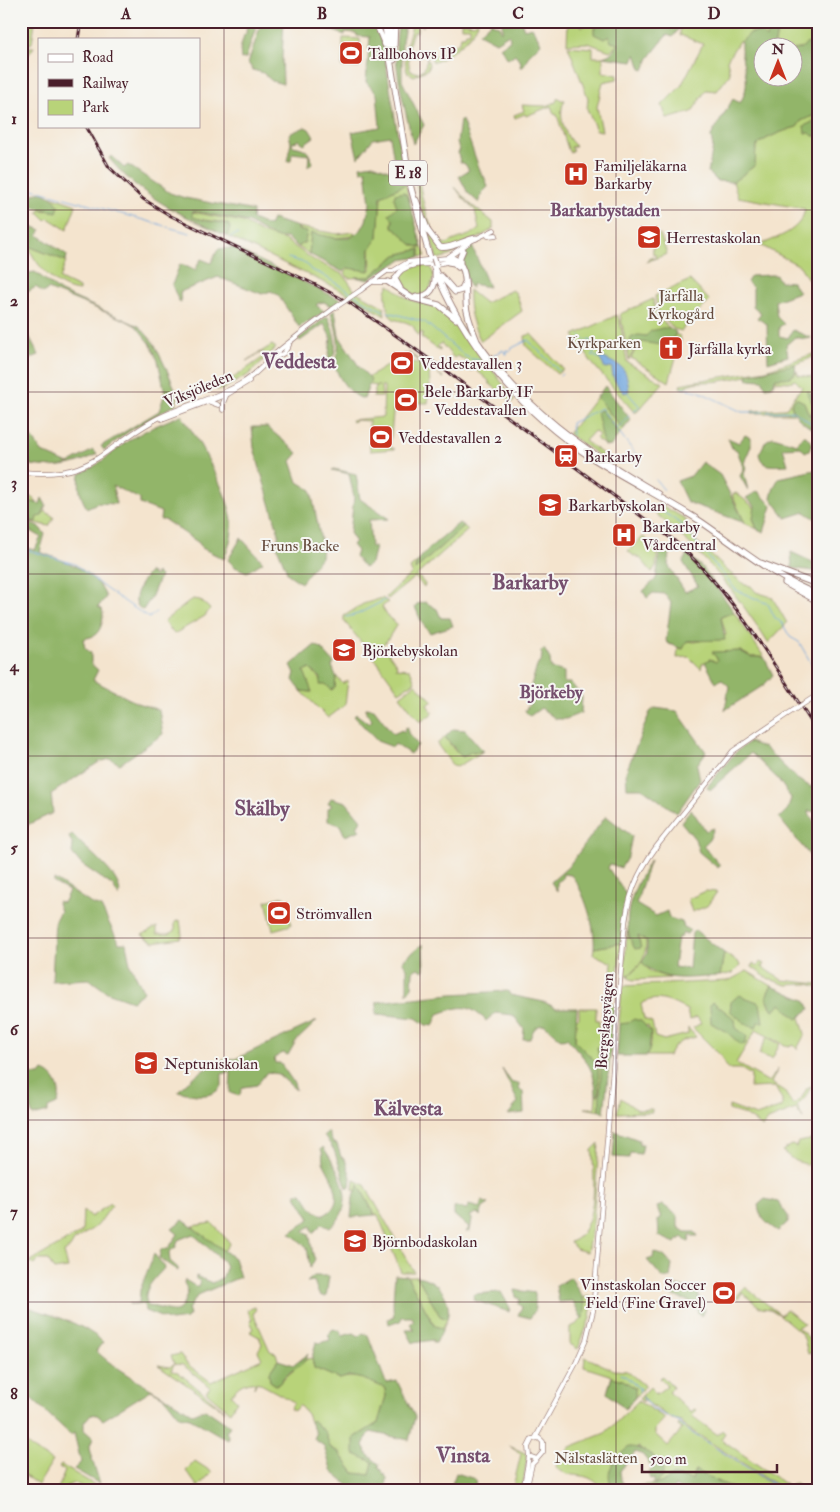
<svg xmlns="http://www.w3.org/2000/svg" width="840" height="1512" viewBox="0 0 840 1512" font-family="'IM FELL Double Pica',serif">
  <rect width="100%" height="100%" fill="#f6f6f2"/>
  <filter id="ink" filterUnits="userSpaceOnUse"><feTurbulence type="fractalNoise" baseFrequency=".02" numOctaves="2"/><feDisplacementMap in="SourceGraphic" scale="10" xChannelSelector="R" yChannelSelector="G"/><feConvolveMatrix kernelMatrix="1 2 1 2 8 2 1 2 1" color-interpolation-filters="sRGB"/></filter>
  <filter id="wash" filterUnits="userSpaceOnUse"><feTurbulence type="fractalNoise" baseFrequency=".0096" numOctaves="4" result="noise"/><feDisplacementMap in="SourceGraphic" scale="20" xChannelSelector="R" yChannelSelector="G"/><feGaussianBlur stdDeviation="1.12" result="paint"/><feColorMatrix in="noise" values="0 0 0 0 0 0 0 0 0 0 0 0 0 0 0 0 0 1.4 0 .05"/><feComposite in="paint" operator="in"/></filter>
  <g filter="url(#wash)">
    <rect width="100%" height="100%" fill="#f4e4ce"/>
    <path fill="#b8d379" stroke="#817952" d="M21,21H35L32,43L23,47H34L26,58L21,57Z
      M414,21H423V27L421,23H417V32H413C408,44 407,57 410,70L418,73L424,69L427,60L424,49L429,64L428,69L414,76L407,72C402,55 408,37 414,21Z
      M477,21L478,23C476,25 476,28 474,30C471,37 441,63 433,62L429,53L438,57L460,41L461,36H465L466,32H470V27H461V22L474,24Z
      M568,21H579L582,27L594,21H605L594,28L619,44L610,51L588,43L567,44Z
      M681,21H798L802,27L819,29V46L793,50L792,48L774,47L777,32L766,39L750,33L741,42L739,41L727,60L730,74L717,91L706,90L692,112L667,119L662,105L681,86L703,44L680,35Z
      M343,38L360,39L358,68L342,67Z
      M568,46L593,48V57H603V72L618,75L617,79L603,82L597,107L602,131L596,130L587,109L588,98Z
      M558,97L561,100H565C557,112 564,137 576,146L571,147L573,151L569,152L557,115L554,114L551,106L526,116L525,114L515,118L514,115L524,111L522,105L546,106L556,102Z
      M815,115L818,120L810,123V132L814,136L819,135V284L810,283L800,266L760,245C778,237 801,231 805,209L738,197L733,182L754,166C757,160 754,152 757,146C761,139 788,129 797,127L801,121Z
      M412,161L416,164C421,191 424,218 439,242L447,244C458,237 470,237 479,229L475,210L463,198L455,187L469,203L493,222V229L449,256L437,259L421,207Z
      M406,184L409,200L404,192L394,198L398,208L393,212L392,226C404,231 407,248 422,247L426,256L420,257V249L396,255L370,277L348,278L345,273L348,268L371,270L370,249L378,237L381,196Z
      M51,196L76,205L67,230L48,218L46,220L38,212L40,210L53,211L55,201Z
      M193,212L243,222L262,233L285,240L314,260L344,275L355,291L384,307L385,316L348,294L227,236L230,228L228,224C216,220 202,222 191,216Z
      M298,227L337,234L354,232L355,236L335,238L311,233L309,254L298,247L305,242Z
      M652,234L655,239V236L660,234L667,254L646,262L650,258L651,260L652,257L654,259L656,255L653,254Z
      M28,246L66,261L60,279L79,288V291C56,289 36,265 28,246Z
      M430,265L434,276L429,292L415,296L398,284L397,277C406,266 417,266 430,265Z
      M690,280L710,301L686,323L682,331L674,329L667,321L659,316L655,296Z
      M389,285C397,289 401,296 409,299C426,306 440,305 454,318L514,399L512,402L489,383V381L474,368L472,371L467,369L466,361L458,356L454,358L441,343L437,347L440,348V351L421,337L423,333L421,332L418,336L413,326C399,316 391,327 387,305C386,297 384,292 389,285Z
      M469,290L485,303L512,290L516,293L522,311L481,341C472,324 468,309 469,290Z
      M653,299L656,316L670,328C659,328 652,336 641,337L631,350H634L629,360L620,314Z
      M617,315L620,322L627,362L663,383L637,412H634L592,363L574,335Z
      M666,331L680,336L681,340L669,382L631,358L640,342Z
      M531,334L563,369L557,374L526,346L525,336Z
      M272,345L276,348L248,375L221,390H217L214,380L218,383L224,380L226,383L265,356L263,352L246,361Z
      M408,352L444,378L429,367L430,388L428,403L394,402L390,447L395,449L370,451L369,421L356,420L352,422L351,420L383,417L384,386H381L382,397H373L376,386H379L370,385L369,377L388,365L389,370L396,371L392,363L406,353L412,362L419,364V361Z
      M819,352C810,365 738,378 720,381C709,383 695,380 686,386L685,389L680,387L681,384L690,382L766,370Z
      M797,371L798,375L819,378V401L808,391L817,409L809,415L791,404L794,413H752V411L785,409L802,387L795,380L789,382L775,381L776,378L794,375Z
      M597,397L623,430L619,434L602,410L604,444L607,447L596,439L599,435L594,431L585,441L603,454L601,457L568,434Z
      M21,492L33,498L42,509L40,517L45,511L54,517L49,526L21,520Z
      M736,493L755,508L753,518L757,529L745,523L732,495Z
      M658,503L684,518L694,539L729,572L745,585L751,586L756,592L772,597L787,623L768,643C738,594 700,549 655,513Z
      M464,526L468,530L417,575L425,584L424,587L415,577L388,599L386,597L412,573L410,568L417,562L416,569Z
      M643,537L658,549L656,566L652,572L640,558L634,556L628,551Z
      M382,598L388,602L382,607L388,617L397,624L386,642L370,653L344,621V616L363,604Z
      M193,599L200,600L210,609L205,616L174,634L164,621Z
      M734,612L764,657H751L740,651L713,653L718,660L716,662L710,659L702,664L701,669L689,657L677,658L678,648L683,649L686,641L695,642L726,635L721,617Z
      M384,647L397,665L396,668L410,669L415,682L399,692L373,656Z
      M310,669L330,688H335L336,676L343,684L348,680L345,705L328,718L301,691L312,692L303,671Z
      M415,684L433,701L427,705L433,713L420,722L400,696Z
      M445,737L455,751L482,752L457,767L453,766L437,744Z
      M706,891L717,892L707,906L692,912L688,899Z
      M284,896L291,925L273,930L266,901Z
      M180,920L182,935L180,938L154,942L142,935L157,927V934H169L175,931V922Z
      M627,931L629,939L637,935L646,940C647,954 639,973 624,976Z
      M621,943L618,975L611,977L612,963L593,954L594,948Z
      M724,953L739,963L740,966L733,973L720,976Z
      M642,962L651,972L670,978L633,980L627,977Z
      M760,962L764,964L762,967L782,980L819,984V987L808,984L786,985L767,978L752,967L753,963L757,966Z
      M747,971L772,986C764,996 766,1000 773,1010L781,1004L797,1019L800,1017L805,1034L797,1049L794,1045L789,1047L756,1030L736,1063L769,1082L778,1069L771,1083L784,1091L793,1105L801,1099L807,1088L811,1086L806,1097L797,1106L803,1119L796,1109L768,1120L763,1127L745,1115L729,1110V1106L756,1116L782,1107V1100L775,1087L750,1088L751,1075L741,1069H728L720,1055L693,1028L701,1023L697,1017L689,1020L687,1010C671,1002 657,994 641,1004L644,1019L652,1022L655,1037L664,1040L688,1034V1028L696,1037C683,1040 674,1043 669,1056H646C652,1047 653,1035 648,1026L619,1024L622,986L728,981Z
      M603,1007L607,1008L608,1035L597,1048L602,1061L600,1111L584,1108H595L596,1096L598,1094V1064L575,1041L576,1019L579,1018V1008H596V1020H599V1030H602Z
      M767,1037L780,1044L772,1059L759,1054Z
      M621,1098L637,1110L652,1109V1112L617,1113Z
      M815,1139L809,1165L795,1161L782,1151L792,1145L796,1147L798,1142Z
      M599,1143L593,1223L587,1252L576,1249L570,1242C598,1233 595,1174 592,1150Z
      M354,1180L365,1185L414,1272H401L378,1215H375L359,1186L358,1191L353,1190Z
      M111,1203L112,1205L98,1225L74,1241L70,1248L64,1252L68,1268L54,1270L48,1260H39L34,1265L29,1262L82,1232L83,1210L91,1217Z
      M212,1223L230,1243L224,1251L197,1232L193,1226Z
      M407,1276H417L440,1316L447,1319L443,1329L434,1325Z
      M745,1287L781,1315L786,1309L804,1324L797,1327L808,1337L813,1352L808,1354L804,1338L799,1331L780,1315L770,1309L761,1308L742,1293L738,1299L736,1297Z
      M590,1296L592,1300L590,1318L578,1349L570,1344V1327C584,1323 587,1310 582,1298Z
      M255,1307L256,1311L253,1313L270,1351L276,1353L278,1360L269,1373L270,1381L276,1385L307,1359L312,1358L314,1368L340,1379C356,1373 371,1382 385,1388L386,1396L378,1423L354,1438L367,1459L373,1462L370,1475L354,1473L339,1453L330,1447L325,1432L312,1420L310,1422L307,1414L299,1405L294,1411L290,1409L294,1402L257,1382L254,1388L255,1382C244,1381 237,1387 231,1395L237,1401L230,1412L206,1392L210,1387L183,1365L174,1364L171,1371L178,1372L225,1411L158,1365L170,1367L174,1363L171,1356L180,1354L187,1364L211,1382L262,1359L258,1351L262,1344L259,1337L250,1332L254,1329L250,1321L252,1319L247,1310Z
      M585,1357L614,1370L627,1371L645,1386L625,1409L607,1393L612,1376L584,1367Z
      M662,1376L673,1387L669,1392L691,1413L694,1409L696,1410L692,1416L718,1435L722,1430L725,1433L721,1439L789,1487L794,1483L800,1487L799,1491H786L683,1425L681,1421L672,1419L645,1401L643,1396V1402L639,1399L650,1387L656,1394L667,1386L660,1378Z
      M638,1401L665,1418L655,1429V1434L668,1446L682,1429L678,1426L679,1424L782,1491H738L695,1470L692,1481H666L643,1491L642,1489H636V1486L657,1483L661,1477L639,1447C633,1450 622,1453 618,1458C610,1466 608,1482 616,1491H605C584,1467 578,1482 557,1469L556,1466L570,1447L605,1433Z
      M21,1439L35,1451L53,1461L38,1485L21,1473Z
      M509,1446L525,1453L527,1457L522,1491H512L521,1454Z
      M195,1461L212,1472L198,1487L186,1471Z
      M61,1465L105,1491H90L75,1483L67,1486V1491H57L65,1471L59,1467Z"/>
    <path fill="#92b569" stroke="#6e6a4a" d="M247,21H258L246,58L241,59L240,49L244,35L246,34Z
      M262,21H284L282,57L283,84L272,81L263,73L253,70L248,63Z
      M314,21H373L383,46L406,184L381,196L378,237L370,249L369,271L347,268L343,272L309,254L311,233L335,238H350L361,230L366,221L370,204L366,170L361,171L360,166L373,164L396,173L390,136L373,139L358,158L352,132L380,127L377,94L366,82L370,37L357,36L356,33L345,32V35L315,25Z
      M400,21H406L402,41V81L424,125L413,144C406,109 388,56 400,21Z
      M502,21H521L524,29L532,27L541,43L529,55L523,67H520L521,62L515,54L508,59L500,47L510,40L509,34L496,42L479,33L491,22L500,27V31H502Z
      M605,21H667L680,27L673,37L667,35L649,58L644,70L641,69L636,54L633,61L603,57L610,54L619,44L611,42L609,36L604,39L594,34V28Z
      M771,30L777,32L774,47L762,48V78H792L793,50L801,49L807,43L813,47L819,46V135L813,136L810,133H805L804,126L817,120L815,115L801,121L797,127C788,129 761,139 757,146C754,152 757,160 754,166L733,182L717,181L708,172L713,147L711,136L733,99L740,103C754,80 740,66 741,42L750,33L760,32L766,38L768,31Z
      M460,120H462L482,176H484L488,187L482,193L479,203L468,193L459,176L469,170L465,164L460,162L458,152L460,151L457,143Z
      M305,127L309,129L314,137L304,144L299,140L292,143L293,146C305,148 309,150 312,163L308,167L309,155L292,153L291,161H287L291,143L289,134Z
      M111,156L124,168L128,165L170,193L185,198L249,210L253,211L252,219L269,226L272,219L298,227V230L307,232L305,242L298,247L287,238H278L264,232L248,222L193,211L192,216C202,222 217,221 228,224L230,228L227,236C182,215 140,197 109,158Z
      M22,189L34,194C44,190 53,197 59,206L57,212L32,207L24,209Z
      M404,192L409,200L422,247C407,248 404,231 392,227L393,220L389,214L397,207L394,198L395,194Z
      M23,223L41,230L38,235L67,255L66,261L28,246Z
      M472,246L489,287L472,284V288L469,286L462,263L464,253Z
      M234,248L341,300L332,307L324,302L319,303L316,305L325,312L299,327L278,295L271,291L262,294L218,277L180,292L181,303L179,302L172,285L180,264L195,270L201,259L211,263L218,249Z
      M420,249V257L401,260L368,280L355,277H370L396,255Z
      M35,272L61,292L139,326L154,343L167,370L178,396L176,404L128,432L104,450L101,446L159,411L165,393L158,361L150,343L136,326L125,320L48,289L43,293L36,287L21,296V274Z
      M771,275H776L780,281L792,282L799,292L775,301L777,317L784,324L779,327V336L788,338L793,330L811,338L805,339L795,337L786,345L788,356L768,362L767,324L757,318L761,313L753,306V288L747,282L751,276Z
      M335,310L339,336L360,368L371,379L364,399C351,396 337,378 335,364C335,359 338,354 338,349C339,338 335,323 331,313Z
      M326,317H328C334,330 341,353 328,362L331,338L324,324L300,341L298,339Z
      M21,321L39,355L21,362Z
      M662,328H670L676,332L673,341L666,340L662,345L640,342L634,350H631L630,338L638,335L646,336L651,331Z
      M795,364C798,379 787,378 776,378L772,386L766,387L762,380L748,379L747,375Z
      M605,386L631,420L623,430L597,397Z
      M808,391L819,401V437C813,424 798,427 791,404L796,398L804,402L809,415L817,410L807,394Z
      M602,410L619,434L610,447L604,445L597,412Z
      M181,415C196,434 231,498 232,522C233,535 229,547 224,559L202,548L199,543L165,520H160L161,512L140,504V499L113,486L116,504L97,503L87,508C80,497 78,488 80,474C97,466 110,455 125,443C142,431 162,423 181,415Z
      M21,421L42,452L68,464L93,450L97,454C74,466 57,469 31,465L28,457L23,454Z
      M252,427H267L298,453L291,461L298,482L311,490L322,546L321,557L301,583L288,574L276,544L279,534L254,448Z
      M745,435L751,438V446L744,463L746,468L744,474L748,490L740,476L744,469L737,450L732,448L728,438L739,443Z
      M803,436H806L812,443L809,450L805,452L801,447L783,448L788,465C776,465 762,469 759,454L766,441L773,437L797,444Z
      M702,462L720,475L745,523L687,502L677,481L691,476Z
      M334,469L356,474L360,499L389,519L369,520L371,547H375L371,563L365,568L355,557L357,551L352,545L355,541L350,533L354,497L349,474L332,470Z
      M819,469V521L805,512L786,518L771,498L774,487L779,478Z
      M758,491L772,506L764,532L757,529L753,518L755,506L746,498Z
      M42,498L46,505L42,516L37,517L36,522L31,521L29,513L21,512V499L40,504Z
      M21,520L38,526L45,534L40,552C66,562 94,569 106,597L98,607L102,609C105,618 101,634 91,637C88,638 86,638 83,639L85,648L91,653V664L98,670L93,680L137,703L159,710L163,734L120,764L110,759L99,762L51,794L53,813L29,824L21,833V547L35,550L41,537L21,525Z
      M459,523L464,526L415,570C415,556 448,533 459,523Z
      M241,538L263,562L247,572L235,567L228,560Z
      M661,545L669,552L668,565L685,592L698,586L683,562L687,554L704,569L734,612L721,617L725,640L687,641L683,649L669,644L666,641L671,603L665,594L653,593L647,598L643,591L656,579Z
      M791,552L819,565V572L792,568Z
      M149,572L155,576L157,573L160,576L151,598L143,610C127,603 142,581 149,572Z
      M425,602L437,609L441,618H450L453,626L430,633L422,623L415,607L417,604Z
      M315,645L321,648L334,663L332,666L336,676L335,688L331,690L327,685H320L321,678L310,669L304,671L312,692L301,691L293,680L295,673L291,665Z
      M544,649L550,659L551,668L564,672V683H571L582,697L581,713L566,719H556L541,708L530,716L525,711L532,700L531,685L538,663L541,662L542,654L540,652Z
      M740,651L751,657H764L773,675L764,685L725,710L729,686L721,679L716,683L705,662L710,659L716,662L718,660L712,652Z
      M366,708L374,709L393,734L402,730L404,732L405,728L408,727V733L418,745L410,754L395,744L393,747L377,741L354,716L356,714L368,723H370L372,720L366,713Z
      M655,708L677,711L706,752L697,765L700,780L677,813L642,788H627L626,772L650,712Z
      M453,729L465,730L483,751L471,752L463,757L460,755L445,737Z
      M749,742L765,748L797,779L811,787L819,786V812L808,811C818,829 824,841 815,862L779,818L788,809L791,798L778,779L751,753L710,790L707,787L736,752Z
      M331,798L346,802L361,820L357,827L360,830L358,831L345,836L340,825L328,821V808L331,807V804L328,803Z
      M691,809L706,831L714,828L709,840L703,846L720,865L718,868L699,852L695,839L681,822Z
      M606,816L632,836L628,856L621,868L610,864L608,868L626,894L621,943L594,948C596,928 584,890 571,875L563,874L562,879L557,882V891L551,882L568,867Z
      M72,834C84,849 126,877 119,897L113,886L81,864L72,853L73,845L69,837Z
      M650,860L636,904L656,916L667,911L669,918L682,922L684,927L690,930L687,934L683,933L681,937H678L674,967L689,969L692,933L695,930L724,953L720,976C692,977 662,985 642,962L647,953V942L638,936L641,948L635,949C617,920 635,886 650,860Z
      M54,879L90,903L101,907L119,943H126L130,964L144,992L132,1001L107,992L89,979L52,981L55,920L60,911L57,903L58,901L63,903L69,891L54,883Z
      M423,944L424,969L423,971L418,968L413,971L412,987L407,994V968L402,961Z
      M772,986L805,1000L810,1009L797,1019L781,1004L773,1010C767,1000 764,996 772,986Z
      M508,991L510,995L544,1002L556,1008H577L575,1041L598,1064L599,1094L596,1096C596,1068 584,1058 567,1038L561,1039L545,1025C535,1025 533,1030 530,1039H523L524,1029L513,1015L495,1013L486,1021C483,1016 481,1017 477,1013C464,1003 453,1009 438,1014L433,1026L426,1025L416,1018L376,1014L377,1002L451,994Z
      M739,995L760,1003L763,1022H758L756,1028L745,1023L730,1011L731,1002Z
      M713,1002L735,1019L736,1028L747,1036L745,1044L741,1045L728,1033L711,1023L710,1005Z
      M607,1004H613L615,1012L604,1113L600,1111C598,1090 605,1069 597,1048L608,1035L606,1025Z
      M634,1019L641,1021L651,1032L649,1051L646,1056H617L619,1024L628,1023Z
      M317,1021L296,1041L288,1055L283,1053L274,1058L275,1063H280L294,1083L296,1090L278,1074L267,1072L257,1085L243,1087L239,1096L230,1093L231,1071L222,1074V1086C211,1100 193,1095 178,1091C189,1079 219,1056 235,1059Z
      M21,1069L33,1075H40L43,1071C56,1075 63,1092 57,1104L48,1108V1112L33,1116L26,1098H21Z
      M502,1069L512,1083H519V1089L523,1092L524,1113L508,1115L518,1102Z
      M615,1131L639,1140V1145H643L641,1154L630,1153L629,1158L613,1157Z
      M328,1132L333,1143L337,1144L341,1157L345,1159L351,1177L350,1186L347,1188L334,1150L324,1135Z
      M323,1147C340,1172 359,1204 330,1228L322,1224L313,1233L311,1226L303,1231L309,1234C312,1243 311,1251 315,1259L310,1268L307,1247L290,1233L310,1219L295,1194L302,1193C310,1203 311,1212 324,1215C348,1203 331,1178 324,1164C321,1159 324,1154 321,1149Z
      M359,1185L374,1214L375,1215L351,1217L353,1197Z
      M765,1199L778,1202L788,1216V1222L778,1231C767,1224 760,1219 758,1205Z
      M482,1201L489,1204L483,1208L480,1216L477,1213L470,1216L472,1219L470,1231L466,1232L469,1228L454,1215V1207L467,1209L469,1205L480,1208Z
      M663,1205L678,1216V1227L685,1232H695L698,1236H690L689,1242L686,1241L682,1237L675,1243L659,1236L658,1220L661,1218L657,1207Z
      M183,1220L234,1258L240,1277L198,1295L188,1309L190,1315L187,1319L171,1321L145,1311L144,1304H129L139,1303L140,1290L154,1254L165,1267C156,1278 140,1290 148,1306C172,1308 180,1323 188,1290L184,1283L185,1280L195,1286H198L200,1281L196,1279V1276L212,1283L223,1277L226,1268L224,1262L193,1234L178,1240L176,1247L169,1252L170,1261L178,1268V1271L159,1258L161,1249H168L178,1234L172,1229Z
      M654,1252L664,1256L672,1265L670,1277L663,1278L647,1260L653,1258Z
      M395,1275L407,1276L434,1325L443,1329L436,1343H433V1340L413,1343L406,1330H415L410,1324L414,1321L412,1317H402L400,1322L397,1321L389,1324L388,1319L394,1316C392,1307 394,1286 395,1275Z
      M314,1276H329L326,1297L319,1295L314,1281L307,1282Z
      M417,1276C437,1279 453,1298 447,1319L440,1316Z
      M571,1277C576,1290 592,1303 582,1319L573,1301L559,1302L556,1286Z
      M672,1285L698,1291L699,1299L705,1310L701,1316L698,1313L696,1304L671,1295L668,1289Z
      M515,1290L535,1293V1310L530,1318L518,1315L522,1307L518,1304L520,1299L516,1297Z
      M501,1292L510,1308L509,1312L474,1300V1294Z
      M21,1305C48,1314 82,1322 103,1342L96,1351C124,1377 161,1393 193,1414L205,1409L230,1426L226,1432L229,1437L228,1440L190,1418L179,1416L164,1397L151,1390L103,1420L97,1415L91,1414L84,1422V1430L93,1438L89,1449L100,1484L74,1469L81,1462L74,1433L71,1435L21,1389Z
      M333,1329L340,1331L342,1336L354,1333L359,1336L363,1333L368,1335L386,1383L397,1381L415,1417L409,1440L370,1432L363,1445L368,1455L379,1464V1468L387,1478L386,1491H355L332,1472L324,1446L314,1439L316,1434L310,1422L312,1420L325,1432L330,1447L339,1453L354,1473L370,1475L373,1462L354,1454V1438L378,1423L386,1396L385,1388L363,1379L349,1376L340,1379L314,1368L312,1358L316,1342L321,1343L330,1340L328,1334Z
      M308,1354C305,1368 285,1370 280,1383L276,1385L270,1381L269,1373L278,1360L294,1365Z
      M612,1377L623,1380L635,1388V1397L625,1409L607,1393Z
      M629,1447C646,1446 679,1470 654,1484V1478L650,1479L648,1473L653,1468L642,1454L635,1452L620,1471L621,1480L629,1491H616C601,1475 613,1459 629,1447Z
      M695,1470L738,1491H685L675,1486L673,1491H643L642,1489L666,1481L673,1475L692,1480Z
      M456,1473L475,1479L476,1491H457L452,1484Z"/>
    <path fill="#71a6de" stroke="#5e6284" d="M602,357C622,368 626,363 629,391L624,393C617,385 611,377 612,367L605,368L599,358Z"/>
    <g fill="none" stroke-linecap="round" stroke-linejoin="round">
      <path stroke="#71a6de" stroke-width="1" d="M22,186L154,223
        M156,223L164,226
        M167,227L190,233
        M230,237L238,234
        M288,258L305,263L311,270L321,274L366,302L384,311
        M388,312L425,322L465,356L471,359L480,360
        M580,336L587,341L591,340V343L586,348L595,350L592,355L599,358
        M494,355L503,350L506,355V350L511,351L512,348L528,340L559,371
        M560,376L562,374
        M682,388L698,391L742,412H764
        M627,392L640,407L633,412
        M767,412L794,411L819,429
        M618,428L629,416
        M572,435L571,423L601,408L637,456
        M656,480L664,490
        M659,505L660,510L680,523L736,590L768,604L775,618L782,623L790,637L799,642L819,677
        M21,548L75,564L106,589L149,618L156,612
        M346,617L358,614L385,600
        M620,1374L625,1376L640,1389L639,1392
        M643,1397C648,1411 669,1416 680,1422L681,1426L784,1491"/>
    </g>
  </g>
  <g filter="url(#ink)">
    <g fill="none" stroke-linecap="round" stroke-linejoin="round">
      <defs>
        <path id="major" d="M488,236L496,235
          M374,282H392C396,279 397,274 402,270C416,260 434,268 449,261
          M361,290L387,271H393L408,262L447,258L471,241L494,230
          M275,358L284,353L289,345
          M210,402L218,405
          M223,410V403L226,396
          M162,419L228,394L249,381
          M21,472C92,479 97,453 151,422C180,405 214,400 242,383C258,374 268,359 282,348C298,335 315,322 333,309
          M536,1437L575,1365L586,1340L593,1311L624,933C627,898 636,874 657,846L733,751L786,715
          M539,1438L543,1442V1452L537,1459L529,1456L528,1447L532,1439Z
          M523,1491L529,1456
          M526,1491L532,1464L537,1459"/>
        <path id="highway" d="M375,21L385,45
          M384,21L411,188L430,258
          M388,21L394,60
          M394,48L395,21
          M416,200L428,231L440,247C450,250 465,239 476,238
          M450,257C472,264 463,294 467,311C469,321 473,331 477,341
          M448,262L454,263L458,267
          M433,265C463,343 520,410 589,456C625,479 664,498 700,521C740,548 774,578 819,595
          M460,265V257L463,250
          M441,276L455,292L462,290L464,284
          M395,279L400,288
          M388,282L412,298L439,305L456,319
          M416,297C431,297 436,287 435,273
          M475,338C521,408 588,453 659,494
          M761,563L819,585
          M785,583L819,602"/>
      </defs>
      <use href="#major" stroke="#9f827c" stroke-width="5.5"/>
      <use href="#highway" stroke="#9f827c" stroke-width="7"/>
      <use href="#major" stroke="#fff" stroke-width="4"/>
      <use href="#highway" stroke="#fff" stroke-width="5"/>
      <defs>
        <path id="rail" d="M78,39L81,21
          M86,126L109,167L143,199L171,216L314,284L350,303L446,371L672,539C734,592 774,666 819,734"/>
      </defs>
      <use href="#rail" stroke="#4a1f2b" stroke-width="3"/>
      <use href="#rail" stroke="#f6f6f2" stroke-width="1" stroke-dasharray="4" stroke-linecap="butt"/>
      <defs>
        <path id="major-bridge" d="M333,309L361,290
          M786,715L819,694"/>
        <path id="highway-bridge" d="M434,258L436,265"/>
      </defs>
      <use href="#major-bridge" stroke="#9f827c" stroke-width="5.5" stroke-linecap="butt"/>
      <use href="#highway-bridge" stroke="#9f827c" stroke-width="7" stroke-linecap="butt"/>
      <use href="#major-bridge" stroke="#fff" stroke-width="4"/>
      <use href="#highway-bridge" stroke="#fff" stroke-width="5"/>
    </g>
  </g>
  <path fill="none" stroke="#4a1f2b" stroke-width="1" stroke-opacity="0.55" d="M224,21V1491M420,21V1491M616,21V1491M21,210H819M21,392H819M21,574H819M21,756H819M21,938H819M21,1120H819M21,1302H819"/>
  <defs>
    <symbol id="stadium-square" viewBox="-11 -11 22 22"><rect x="-9" y="-9" width="18" height="18" rx="4" fill="#c8321e" stroke="#f6f6f2"/><path d="M0-5a6.5 5 0 1 0 0 10a6.5 5 0 1 0 0-10ZM-3.5-1.8h7v3.6h-7Z" fill="#fff"/></symbol>
    <symbol id="hospital-square" viewBox="-11 -11 22 22"><rect x="-9" y="-9" width="18" height="18" rx="4" fill="#c8321e" stroke="#f6f6f2"/><path d="M-5-5h3v3.5h4V-5h3V5h-3V1.5h-4V5h-3Z" fill="#fff"/></symbol>
    <symbol id="school-square" viewBox="-11 -11 22 22"><rect x="-9" y="-9" width="18" height="18" rx="4" fill="#c8321e" stroke="#f6f6f2"/><path d="M0-5L7-2L0 1L-7-2ZM-4 1L0 2.5L4 1V4Q0 6-4 4Z" fill="#fff"/></symbol>
    <symbol id="church-square" viewBox="-11 -11 22 22"><rect x="-9" y="-9" width="18" height="18" rx="4" fill="#c8321e" stroke="#f6f6f2"/><path d="M-1.2-6h2.4v3.5h3.3v2.4h-3.3V6h-2.4V-.1h-3.3v-2.4h3.3Z" fill="#fff"/></symbol>
    <symbol id="station-square" viewBox="-11 -11 22 22"><rect x="-9" y="-9" width="18" height="18" rx="4" fill="#c8321e" stroke="#f6f6f2"/><path d="M-3-6H3Q5-6 5-4V2Q5 4 3 4L4.5 6H3L1.5 4h-3L-3 6H-4.5L-3 4Q-5 4-5 2V-4Q-5-6-3-6ZM-3.5-4v3h7v-3ZM-3.5 1v1.5H-2V1ZM2 1v1.5H3.5V1Z" fill="#fff"/></symbol>
  </defs>
  <g fill-rule="evenodd">
    <use href="#stadium-square" x="337" y="39" width="28" height="28"/>
    <use href="#hospital-square" x="562" y="160" width="28" height="28"/>
    <use href="#school-square" x="635" y="223" width="28" height="28"/>
    <use href="#church-square" x="657" y="334" width="28" height="28"/>
    <use href="#stadium-square" x="388" y="349" width="28" height="28"/>
    <use href="#stadium-square" x="392" y="386" width="28" height="28"/>
    <use href="#stadium-square" x="367" y="423" width="28" height="28"/>
    <use href="#station-square" x="552" y="442" width="28" height="28"/>
    <use href="#school-square" x="536" y="491" width="28" height="28"/>
    <use href="#hospital-square" x="610" y="521" width="28" height="28"/>
    <use href="#school-square" x="330" y="636" width="28" height="28"/>
    <use href="#stadium-square" x="265" y="899" width="28" height="28"/>
    <use href="#school-square" x="132" y="1049" width="28" height="28"/>
    <use href="#school-square" x="341" y="1227" width="28" height="28"/>
    <use href="#stadium-square" x="710" y="1279" width="28" height="28"/>
  </g>
  <g text-anchor="middle" stroke-width="4" stroke-linejoin="round" paint-order="stroke">
    <rect fill="#f6f6f2" stroke="#7e6067" stroke-width="1" x="389" y="160.5" width="38" height="25" rx="4"/>
    <g font-size="15" font-weight="bold" fill="#4a1f2b">
      <text x="408" y="178">E 18</text>
    </g>
    <g font-size="16" fill="#4a1f2b" stroke="#f6f6f2" text-anchor="start">
      <text x="368" y="59">Tallbohovs IP</text>
      <text x="594" y="171">Familjeläkarna<tspan x="594" dy="18">Barkarby</tspan></text>
      <text x="666" y="243">Herrestaskolan</text>
      <text x="688" y="354">Järfälla kyrka</text>
      <text x="420" y="369">Veddestavallen 3</text>
      <text x="424" y="397">Bele Barkarby IF<tspan x="424" dy="18">- Veddestavallen</tspan></text>
      <text x="398" y="443">Veddestavallen 2</text>
      <text x="584" y="462">Barkarby</text>
      <text x="568" y="511">Barkarbyskolan</text>
      <text x="642" y="532">Barkarby<tspan x="642" dy="18">Vårdcentral</tspan></text>
      <text x="362" y="656">Björkebyskolan</text>
      <text x="296" y="919">Strömvallen</text>
      <text x="164" y="1069">Neptuniskolan</text>
      <text x="372" y="1247">Björnbodaskolan</text>
      <text x="706" y="1290" text-anchor="end">Vinstaskolan Soccer<tspan x="706" dy="18">Field (Fine Gravel)</tspan></text>
    </g>
    <g font-size="16" fill="#664c3e" stroke="#f6f6f2">
      <text x="681" y="301">Järfälla<tspan x="681" dy="18">Kyrkogård</tspan></text>
      <text x="604" y="348">Kyrkparken</text>
      <text x="300" y="551">Fruns Backe</text>
      <text x="596" y="1463">Nälstaslätten</text>
    </g>
    <g font-size="16" fill="#4a1f2b" stroke="#f6f6f2">
      <text transform="translate(198 388) rotate(-23)" y="6">Viksjöleden</text>
      <text transform="translate(604 1021) rotate(-86)" y="6">Bergslagsvägen</text>
    </g>
    <g font-size="18" font-weight="bold" fill="#764f6e" stroke="#f6f6f2">
      <text x="605" y="216">Barkarbystaden</text>
      <text x="551" y="698">Björkeby</text>
    </g>
    <g font-size="21" font-weight="bold" fill="#764f6e" stroke="#f6f6f2">
      <text x="299" y="368">Veddesta</text>
      <text x="530" y="589">Barkarby</text>
      <text x="262" y="815">Skälby</text>
      <text x="408" y="1115">Kälvesta</text>
      <text x="463" y="1462">Vinsta</text>
    </g>
  </g>
  <rect width="840" height="1512" fill="none" stroke="#f6f6f2" stroke-width="55"/>
  <rect x="38" y="38" width="162" height="90" fill="#f6f6f2" stroke="#b1a0a2"/>
  <rect x="48" y="54" width="25" height="8" fill="#ffffff" stroke="#b1a0a2"/>
  <text x="82" y="62" font-size="15" fill="#4a1f2b">Road</text>
  <rect x="48" y="79" width="25" height="8" fill="#4a1f2b" stroke="#b1a0a2"/>
  <text x="82" y="88" font-size="15" fill="#4a1f2b">Railway</text>
  <rect x="48" y="100" width="25" height="15" fill="#b8d379" stroke="#b1a0a2"/>
  <text x="82" y="112" font-size="15" fill="#4a1f2b">Park</text>
  <g transform="translate(778 62)"><circle r="24" fill="#f6f6f2" stroke="#b1a0a2"/>
  <path d="M0-4L9 19L0 12L-9 19Z" fill="#c8321e"/>
  <text y="-8" font-size="14" font-weight="bold" text-anchor="middle" fill="#4a1f2b">N</text>
  </g>
  <path d="M642 1464v8h135v-8" fill="none" stroke="#4a1f2b" stroke-width="2.5"/>
  <text x="650" y="1464" font-size="15" fill="#4a1f2b" stroke="#f6f6f2" stroke-width="4" paint-order="stroke">500 m</text>
  <rect x="28" y="28" width="784" height="1456" fill="none" stroke="#4a1f2b" stroke-width="2"/>
  <g font-size="16" text-anchor="middle" font-weight="bold" fill="#4a1f2b">
    <text x="126" y="19">A</text>
    <text x="322" y="19">B</text>
    <text x="518" y="19">C</text>
    <text x="714" y="19">D</text>
    <text x="14" y="124">1</text>
    <text x="14" y="306">2</text>
    <text x="14" y="488">3</text>
    <text x="14" y="671">4</text>
    <text x="14" y="853">5</text>
    <text x="14" y="1035">6</text>
    <text x="14" y="1217">7</text>
    <text x="14" y="1399">8</text>
  </g>
</svg>
